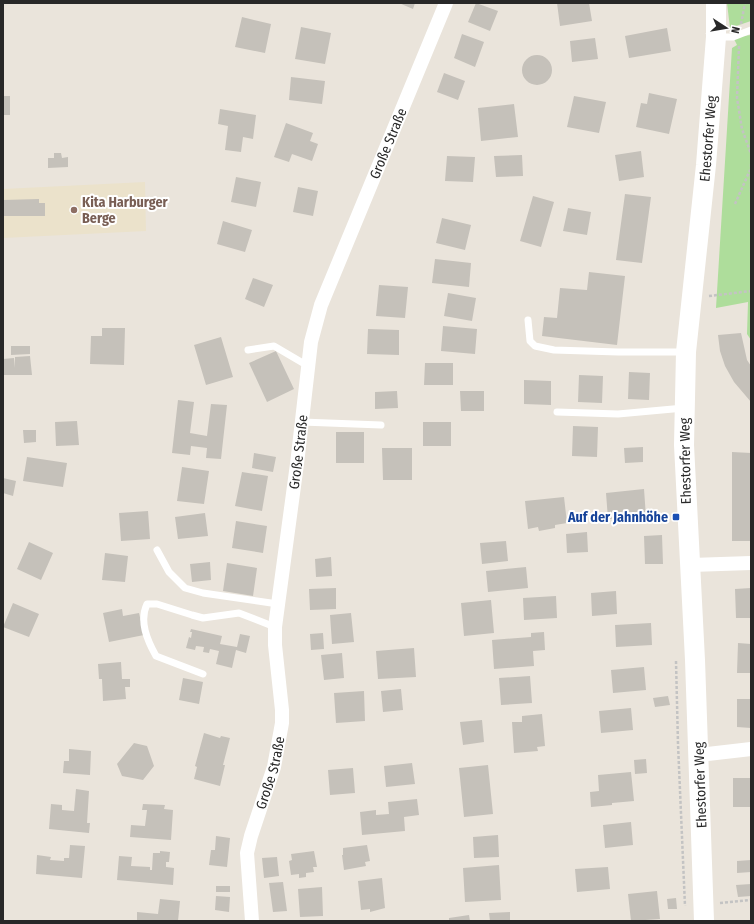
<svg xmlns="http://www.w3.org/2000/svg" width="754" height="924" viewBox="0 0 754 924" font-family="'Fira Sans Condensed',sans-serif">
  <rect width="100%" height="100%" fill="#eae4db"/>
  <path fill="#ebe2cb" d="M145,182L146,231L3,238V189Z"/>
  <path fill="#aedd9b" d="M727,3H751V21L730,28Z
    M751,35V340L747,334L748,302L716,308L732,48L737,45L733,37Z"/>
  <path fill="#c5c1ba" d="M399,3H415L413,9Z
    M476,3L498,11L490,31L468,22Z
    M557,3H589L592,21L560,26Z
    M242,17L271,24L265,53L235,47Z
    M301,27L331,33L325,64L295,59Z
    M667,28L671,51L629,58L625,36Z
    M462,34L484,42L475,67L454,58Z
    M595,38L598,59L572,62L570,41Z
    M522 70a15 15 0 1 1 30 0a15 15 0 1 1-30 0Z
    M444,73L465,81L458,100L437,92Z
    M291,77L325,81L322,104L289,100Z
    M649,93L677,99L669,134L636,127L641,103L647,104Z
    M3,96H10V115H3Z
    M574,96L606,102L599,133L567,127Z
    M514,104L518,137L481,141L478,108Z
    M220,109L256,115L253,139L243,137L241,152L225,150L228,126L218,124Z
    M286,123L313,133L310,141L318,144L312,161L292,154L289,162L274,157Z
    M641,151L644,177L619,181L615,155Z
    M54,153H61L62,158L68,157V167L48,168V158H54Z
    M522,155L523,176L496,177L494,156Z
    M447,156L475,157L473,182L445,181Z
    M236,177L261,182L256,207L231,202Z
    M298,187L318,191L313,216L293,212Z
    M625,194L651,197L642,263L616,260Z
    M533,196L554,202L541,247L520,241Z
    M39,199V203H45V216H3V200Z
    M568,208L591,212L587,235L563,231Z
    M442,218L471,225L465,250L436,243Z
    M223,221L252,230L245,252L217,244Z
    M435,259L471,263L469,287L432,283Z
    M589,272L625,276L617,345L542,336L544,317L557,318L560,288L587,290Z
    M253,278L273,285L264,307L245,299Z
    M379,285L408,287L405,318L376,316Z
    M448,293L476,298L472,321L444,316Z
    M443,326L477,329L475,354L441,351Z
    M102,328H125L124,365L90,364L91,336H102Z
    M368,329L399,330V355L367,354Z
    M741,333L747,360L751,366V402L734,382L725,366L720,351L718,335Z
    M221,337L233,377L206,385L194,345Z
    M11,346H30V354L11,355Z
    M276,351L294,389L267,402L249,363Z
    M30,356L32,375H3V359L14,358L15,368V357Z
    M425,363H453V385H424Z
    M629,372L650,373L649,400L628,399Z
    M579,375L603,376L602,403L578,402Z
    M524,380L551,381V405L524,404Z
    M397,391L398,408L375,409V392Z
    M460,391H484V411H461Z
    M178,400L194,402L190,433L207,436L211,404L227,405L221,459L206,458L207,448L191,446L190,455L172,453Z
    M77,421L79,445L56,446L55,422Z
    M423,422H451V446H423Z
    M573,426L598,427L597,457L572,456Z
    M23,430H36V442L24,443Z
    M336,432H364V463H336Z
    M643,447V462L625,463L624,448Z
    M382,448H412V480H383Z
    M732,452L751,453V541H732Z
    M254,453L276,457L273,472L252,468Z
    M27,457L67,463L63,487L23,481Z
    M182,467L209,471L204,504L177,501Z
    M242,472L268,476L262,511L235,506Z
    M3,478L16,481L13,496L3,493Z
    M644,489L646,517L620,522L619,518L608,519L606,493Z
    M564,497L567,523L555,525V528L539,531L538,527L528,529L525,501Z
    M148,511L150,539L121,541L119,513Z
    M205,513L208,536L178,539L175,517Z
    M236,521L267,526L263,553L232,548Z
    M587,532L588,552L567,553L566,534Z
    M662,535L663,564H645L644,536Z
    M506,541L508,561L482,564L480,543Z
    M29,542L53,553L41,580L17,569Z
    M105,553L128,556L125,582L102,580Z
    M331,557L332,576L316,577L315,559Z
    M210,562L211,580L192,582L190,564Z
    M227,563L257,568L253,596L223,591Z
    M526,567L528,588L488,592L486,571Z
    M336,588V609L310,610L309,589Z
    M751,588V618H736L735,589Z
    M616,591L617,614L592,616L591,593Z
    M556,596L557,618L524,620L523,598Z
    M491,600L494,633L464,636L461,603Z
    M13,603L39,614L29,637L3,627Z
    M122,609L123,616L139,613L144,635L109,642L103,613Z
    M351,613L354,642L332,644L330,615Z
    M651,623L652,645L616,647L615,625Z
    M191,629L222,636L220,644L237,647L240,634L250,636L246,653L236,650L232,668L216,664L219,651L210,649L209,653L203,652L204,647L196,646L195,650L186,648L189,637L191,638L192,632H190Z
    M544,632L545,650L533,651L534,666L494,669L492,640L531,637V633Z
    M323,633L324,649L311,650L310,634Z
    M738,643L751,644V673H737Z
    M414,648L416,677L378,679L376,651Z
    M342,653L344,678L324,680L321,655Z
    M121,662L122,679H130V687H125L126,699L103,701L102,679H99L98,664Z
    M644,667L646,690L613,693L611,670Z
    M530,676L532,703L501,705L499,678Z
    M183,678L203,682L199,704L179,700Z
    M401,689L403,710L383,712L381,691Z
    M364,691L365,721L336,723L334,693Z
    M668,696L670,705L655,707L653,698Z
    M737,699H751V728L737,727Z
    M631,708L633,730L601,733L599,711Z
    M542,714L545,746L537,747L538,751L514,753L512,722H522V716Z
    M482,720L484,742L463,745L460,722Z
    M204,733L220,738L221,736L230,738L223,765H225L220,786L194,779L197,767L195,766Z
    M134,743L147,746L154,766L143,780L122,776L117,764Z
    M69,749L91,751L90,775L63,773L64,761H69Z
    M646,759L647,773L635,774L634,760Z
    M412,763L415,784L386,787L384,766Z
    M488,765L493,814L464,817L459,768Z
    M353,768L355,793L330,795L328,770Z
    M631,772L634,801L612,803V805L591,807L590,792L599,791L598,775Z
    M733,778H751V807H733Z
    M76,789L89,791L87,823H90L89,833L49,829L51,804L62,805V810L74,811Z
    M417,799L419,815L404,817L405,831L362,835L360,812L376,810V815L389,814L388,802Z
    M143,804L165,805L164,809L173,810L171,840L130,837L131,825L145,826L147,810H142Z
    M631,822L633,845L605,848L603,825Z
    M498,835L499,857L474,858L473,837Z
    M216,836L230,838L227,867L209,865L211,850H215Z
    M70,845L85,846L82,878L36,874L37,855L51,857L50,860L64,861V858H69Z
    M367,845L370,861L365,862L366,866L344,870L342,855H343V848Z
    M160,851L170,852L169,862H166V867L174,868L173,885L117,880L119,856L132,857L131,866L150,867V870H152L153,853H160Z
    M314,851L317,867H313L314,872L306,873V877L299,878V874L291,875L289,861L292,860L291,854Z
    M277,857L279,876L264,878L262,858Z
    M751,860V872L737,873V861Z
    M499,865L501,900L465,902L463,868Z
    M608,867L610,889L577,892L575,869Z
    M382,878L385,908L370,912V909L361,910L358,881Z
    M283,882L287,911L273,912L269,883Z
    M751,884V896L738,897L736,885Z
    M216,886H230V892H216Z
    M322,887L323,916L300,917L298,889Z
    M657,891L660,919L631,921L628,894Z
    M216,896L230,897L229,912L215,910Z
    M676,898L677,909H668L667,899Z
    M160,899L180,901L178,921H137V912L158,914Z
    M510,912V921H490L489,913Z
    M469,915L470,921H449V918Z"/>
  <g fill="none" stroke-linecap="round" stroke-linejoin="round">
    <path stroke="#c3c3c3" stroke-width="2.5" stroke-dasharray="3 2" stroke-linecap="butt" d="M741,24L745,3
      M739,46L737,98L742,129L751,154
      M751,164V194
      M735,204L750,170
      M709,296L751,291
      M676,661L678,744L685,906
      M720,903L751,900"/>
    <path stroke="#fff" stroke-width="7" d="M718,37H733L751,30
      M528,320L530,341L535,346L554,350L618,352H686
      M248,350L274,346L308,366
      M557,412L618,414L684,408
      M302,422L381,425
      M157,550L169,572L185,588L203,593L278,604
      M203,674L156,656C147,640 139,621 147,604H157L192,615L203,618L239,613L275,627"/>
    <g stroke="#fff" stroke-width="14">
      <path d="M691,565L751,563"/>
      <path d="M699,755L751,749"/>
      <path id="s1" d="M252,921L247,853L251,836L274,767L282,723V710L275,645V627L297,464L311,342L321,305L446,3"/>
    </g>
    <path stroke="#fff" stroke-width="20" id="s2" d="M704,921L695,660L684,445L686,352L706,165L716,37V3"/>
  </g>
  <circle fill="#8d6e63" stroke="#fff" stroke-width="1.5" cx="74" cy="210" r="4"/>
  <rect fill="#1a4fb4" stroke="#fff" stroke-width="1.5" x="672" y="513" width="8" height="8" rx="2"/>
  <g text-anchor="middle" stroke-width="4" stroke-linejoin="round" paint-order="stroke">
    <g font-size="14" fill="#282828" stroke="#fff">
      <text dy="5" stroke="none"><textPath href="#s2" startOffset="784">Ehestorfer Weg</textPath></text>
      <text dy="5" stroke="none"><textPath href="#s1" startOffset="800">Große Straße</textPath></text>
      <text dy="5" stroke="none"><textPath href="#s1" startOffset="476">Große Straße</textPath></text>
      <text transform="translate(685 461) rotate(-91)" y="5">Ehestorfer Weg</text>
      <text dy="5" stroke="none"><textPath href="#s1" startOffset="152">Große Straße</textPath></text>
      <text transform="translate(700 785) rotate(-92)" y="5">Ehestorfer Weg</text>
    </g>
    <g font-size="14" font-weight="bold" fill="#785e54" stroke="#fff" text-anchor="start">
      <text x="82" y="207">Kita Harburger<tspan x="82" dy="16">Berge</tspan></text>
    </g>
    <g font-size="14" font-weight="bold" fill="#164399" stroke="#fff" text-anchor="end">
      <text x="668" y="522">Auf der Jahnhöhe</text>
    </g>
  </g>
  <rect width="754" height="924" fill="none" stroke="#282828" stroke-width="8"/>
  <g transform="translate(726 28) rotate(102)" stroke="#ffffff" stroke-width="3" paint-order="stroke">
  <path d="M0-3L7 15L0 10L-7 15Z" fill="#282828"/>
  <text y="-6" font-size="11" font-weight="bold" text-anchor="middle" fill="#282828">N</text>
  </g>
</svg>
